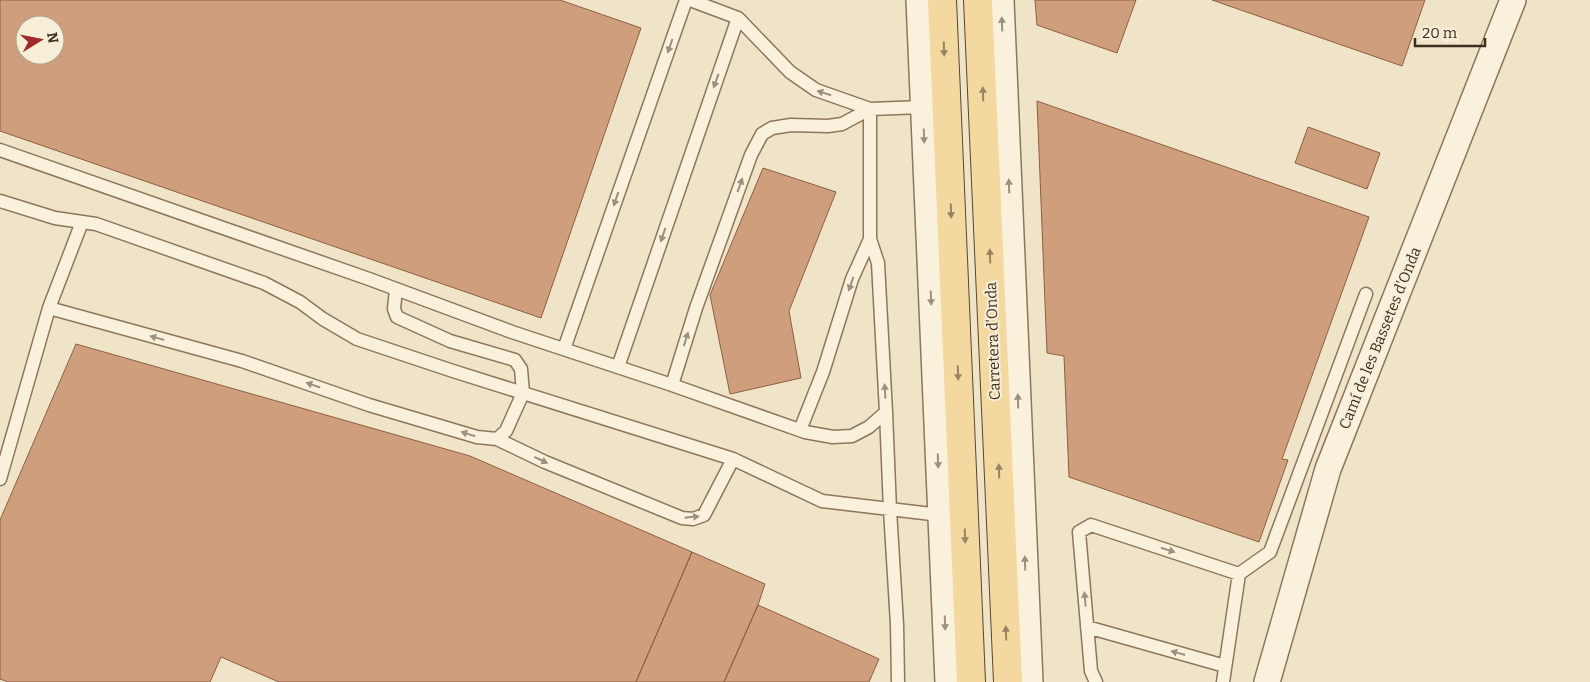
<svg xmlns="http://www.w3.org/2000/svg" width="1590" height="682" viewBox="0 0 1590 682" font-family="Bitter,serif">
  <rect width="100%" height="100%" fill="#f0e4c8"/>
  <path fill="#cf9f7d" stroke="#8d5f41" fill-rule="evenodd" d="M0,0H560L641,28L541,318L0,131ZM25,25H55V55H25Z
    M1035,0H1136L1117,53L1037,25Z
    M1212,0H1425L1402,66Z
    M1037,101L1369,217L1282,459L1288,460L1259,542L1069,477L1064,356L1047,353Z
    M1308,127L1380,153L1367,189L1295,163Z
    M763,168L836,192L789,311L801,378L730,394L710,295Z
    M76,344L470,456L692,552L636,682H279L221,657L210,682H8L0,679V520Z
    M692,552L765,584L758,605L724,682H636Z
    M758,605L879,659L869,682H724Z"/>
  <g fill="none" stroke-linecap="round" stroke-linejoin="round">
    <defs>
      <path id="lane" d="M690,0L738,18L790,72L816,90L870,109L923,107
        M870,109V239L878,263L886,412L890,510L897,624L898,682
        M0,150L369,279L512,332L672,385L805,432L833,437L852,436L869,427L886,412
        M0,201L55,218L96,224L264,283L300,302L323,319L357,339L453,371L733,459L822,501L940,515
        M49,308L242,361L369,405L477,437L497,439L506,431L523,393L521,369L515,360L450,341L397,317L394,309L396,289
        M564,349L686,0
        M618,367L738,18
        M672,385L696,308L751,155L762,134L772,128L791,125L828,126L842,124L870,109
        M800,430L823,372L852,279L870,239
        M497,439L545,462L682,518L693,519L704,515L733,459
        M0,479L49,308L82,222
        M1239,574L1270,552L1366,294
        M1087,627L1225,666
        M1096,682L1091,671L1079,532L1091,525L1239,574L1223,682"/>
      <path id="street" d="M919,0L948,682
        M1001,0L1030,682
        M1267,682L1328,469L1513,0"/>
      <path id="primary" d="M942,0L971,682
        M978,0L1008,682"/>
    </defs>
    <use href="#lane" stroke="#8d765c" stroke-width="15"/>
    <use href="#street" stroke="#8d765c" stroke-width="28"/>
    <use href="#primary" stroke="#5b4430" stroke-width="30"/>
    <use href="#lane" stroke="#faf1dc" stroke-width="12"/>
    <use href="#street" stroke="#faf1dc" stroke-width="25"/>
    <use href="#primary" stroke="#f3d9a0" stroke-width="28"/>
  </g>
  <defs><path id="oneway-solid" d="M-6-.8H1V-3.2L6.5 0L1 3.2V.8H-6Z" transform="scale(1.25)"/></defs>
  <g fill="#9c907e">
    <use href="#oneway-solid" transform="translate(1002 24) rotate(-92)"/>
    <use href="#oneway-solid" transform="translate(670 46) rotate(109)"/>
    <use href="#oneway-solid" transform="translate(716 81) rotate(110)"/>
    <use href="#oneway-solid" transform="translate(824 93) rotate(-162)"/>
    <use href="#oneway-solid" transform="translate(924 136) rotate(88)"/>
    <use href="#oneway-solid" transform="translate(740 185) rotate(-70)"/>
    <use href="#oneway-solid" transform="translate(1009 186) rotate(-92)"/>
    <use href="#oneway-solid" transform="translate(616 199) rotate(109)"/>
    <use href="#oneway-solid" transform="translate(663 235) rotate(109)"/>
    <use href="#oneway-solid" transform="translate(851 284) rotate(109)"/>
    <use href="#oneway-solid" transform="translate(931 298) rotate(88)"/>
    <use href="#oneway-solid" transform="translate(157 338) rotate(-164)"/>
    <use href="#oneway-solid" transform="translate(686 339) rotate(-73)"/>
    <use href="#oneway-solid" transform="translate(313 385) rotate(-161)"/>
    <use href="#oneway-solid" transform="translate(885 391) rotate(-93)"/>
    <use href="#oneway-solid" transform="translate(1018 401) rotate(-92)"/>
    <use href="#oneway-solid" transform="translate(468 434) rotate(-163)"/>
    <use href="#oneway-solid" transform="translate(541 460) rotate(25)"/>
    <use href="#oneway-solid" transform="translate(938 461) rotate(88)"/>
    <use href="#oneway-solid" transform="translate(692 517) rotate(-6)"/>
    <use href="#oneway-solid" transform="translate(1168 550) rotate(18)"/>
    <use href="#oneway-solid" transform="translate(1025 563) rotate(-92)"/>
    <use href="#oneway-solid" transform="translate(1085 599) rotate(-95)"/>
    <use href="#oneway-solid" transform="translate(945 623) rotate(88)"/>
    <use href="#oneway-solid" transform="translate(1178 653) rotate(-164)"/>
  </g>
  <g fill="#988460">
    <use href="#oneway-solid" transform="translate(944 49) rotate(88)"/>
    <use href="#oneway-solid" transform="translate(983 94) rotate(-92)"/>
    <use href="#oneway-solid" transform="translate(951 211) rotate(88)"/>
    <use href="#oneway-solid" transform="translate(990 256) rotate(-92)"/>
    <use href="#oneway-solid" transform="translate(958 373) rotate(88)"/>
    <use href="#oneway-solid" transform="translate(999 471) rotate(-92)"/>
    <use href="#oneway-solid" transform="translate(965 536) rotate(88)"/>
    <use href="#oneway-solid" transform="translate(1006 633) rotate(-92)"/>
  </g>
  <g text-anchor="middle" stroke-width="4" stroke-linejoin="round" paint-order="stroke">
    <g font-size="15" fill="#3d2e20" stroke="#f7eed8">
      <text transform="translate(1380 338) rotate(-68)" y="5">Camí de les Bassetes d'Onda</text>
      <text transform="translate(993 341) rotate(-92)" y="5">Carretera d'Onda</text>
    </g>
  </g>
  <g transform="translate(40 40) rotate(80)"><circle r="24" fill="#f7eed8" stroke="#ada18e"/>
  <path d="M0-4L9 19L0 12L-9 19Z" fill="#9e2a2b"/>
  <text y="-8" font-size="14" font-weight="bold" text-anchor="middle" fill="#3d2e20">N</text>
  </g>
  <path d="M1415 38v8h70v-8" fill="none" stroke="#3d2e20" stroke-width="2.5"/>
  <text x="1422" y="38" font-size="15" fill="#3d2e20" stroke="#f7eed8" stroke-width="4" paint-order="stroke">20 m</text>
</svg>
